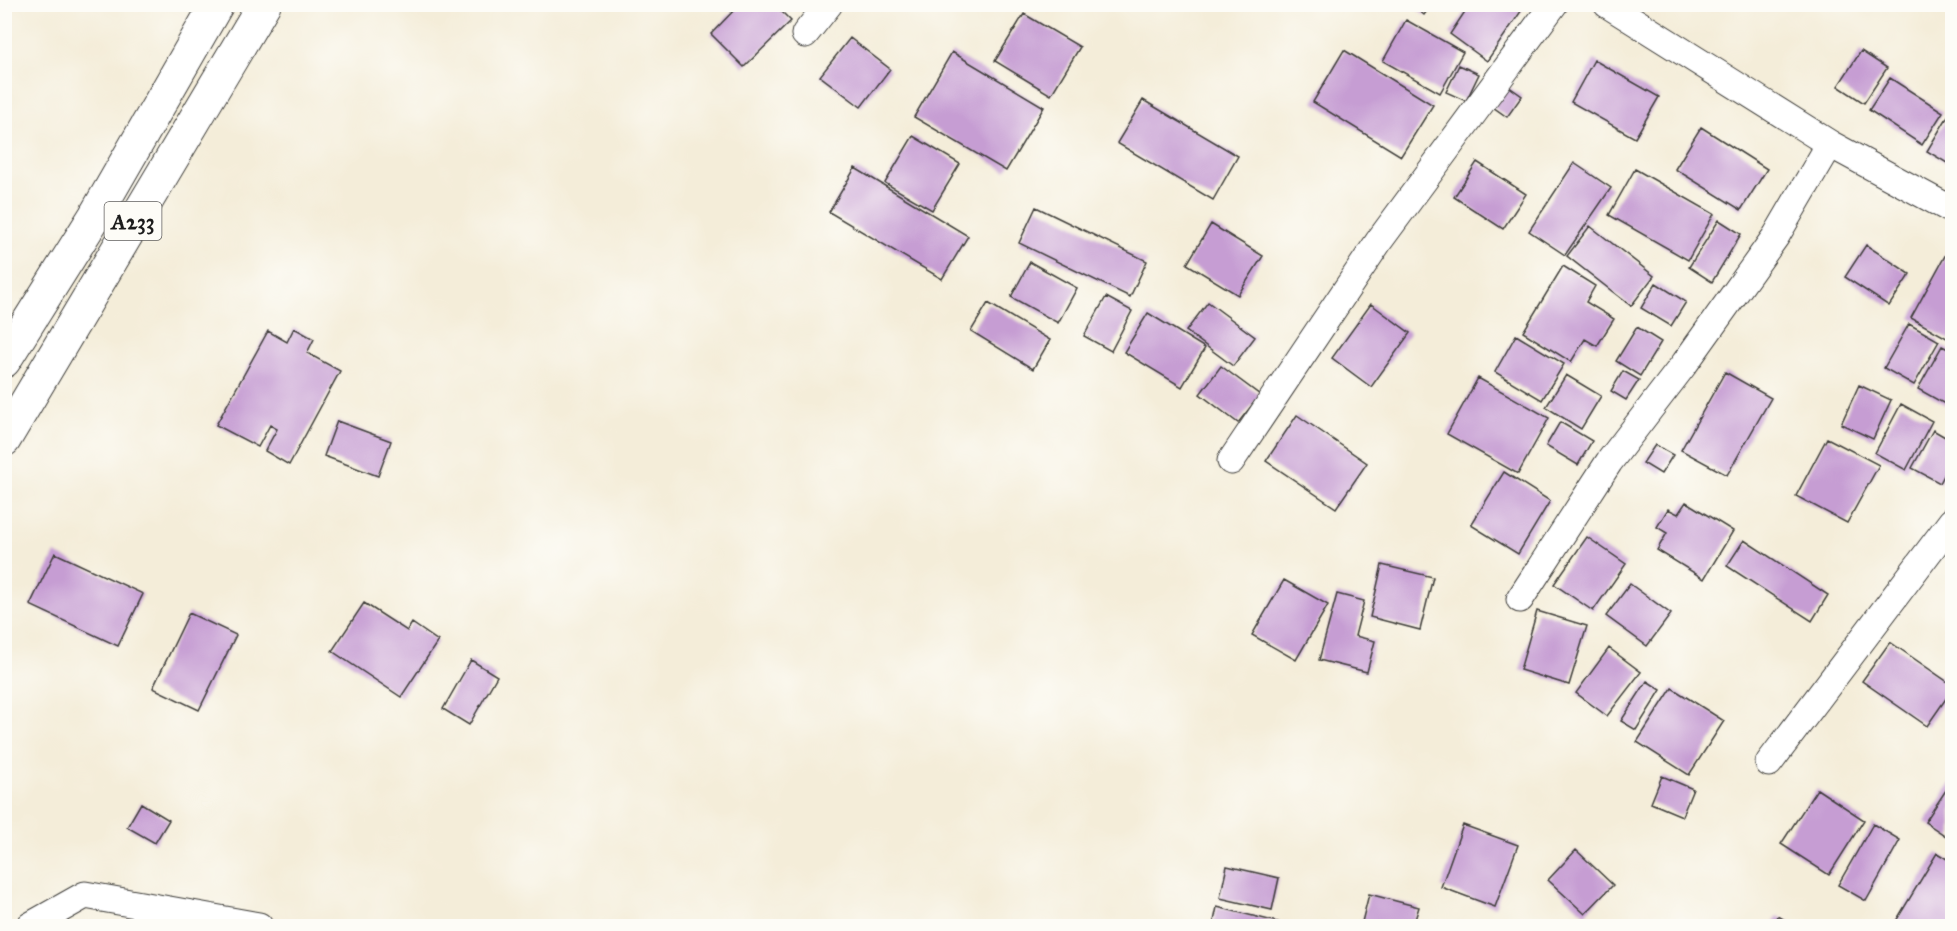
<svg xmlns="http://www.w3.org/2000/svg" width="1957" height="931" viewBox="0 0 1957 931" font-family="'IM FELL Great Primer',serif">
  <rect width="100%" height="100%" fill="#fdfcf7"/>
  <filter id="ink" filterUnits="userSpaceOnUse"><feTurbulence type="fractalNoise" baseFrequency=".0167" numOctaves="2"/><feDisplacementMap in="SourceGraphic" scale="12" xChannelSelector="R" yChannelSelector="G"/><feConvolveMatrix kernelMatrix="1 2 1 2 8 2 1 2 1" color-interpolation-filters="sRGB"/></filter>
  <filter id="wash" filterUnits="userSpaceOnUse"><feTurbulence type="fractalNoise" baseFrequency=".008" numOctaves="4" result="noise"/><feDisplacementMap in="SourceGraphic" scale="24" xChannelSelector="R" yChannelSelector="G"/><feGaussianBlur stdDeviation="1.35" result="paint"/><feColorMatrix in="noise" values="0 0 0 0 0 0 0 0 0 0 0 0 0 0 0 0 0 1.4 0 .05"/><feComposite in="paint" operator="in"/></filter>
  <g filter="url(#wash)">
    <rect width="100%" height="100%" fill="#f4edd9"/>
    <g id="blocks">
      <path fill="#c69dd3" d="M740,4H774L791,21L744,67L711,34Z
        M1411,4H1432L1424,15Z
        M1470,4H1526L1487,61L1450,34Z
        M1024,14L1080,47L1051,95L995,61Z
        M1406,20L1463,52L1440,93L1383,61Z
        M850,38L890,69L861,107L820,76Z
        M1344,50L1433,105L1401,156L1313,102Z
        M1861,51L1887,68L1864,103L1838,86Z
        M952,52L1044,107L1006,171L914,117Z
        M1594,60L1659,97L1635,138L1571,102Z
        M1459,65L1479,74L1466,101L1446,92Z
        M1890,78L1943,112L1922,145L1869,110Z
        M1508,86L1522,96L1507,117L1493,107Z
        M1143,100L1238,156L1213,200L1117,143Z
        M1948,116L1952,118V166L1927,151Z
        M1701,127L1767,169L1741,210L1675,169Z
        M913,136L960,164L932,210L885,183Z
        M1477,162L1526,194L1503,229L1454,197Z
        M1574,163L1611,188L1565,255L1529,231Z
        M855,168L968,236L942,279L829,212Z
        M1635,169L1714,214L1688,260L1609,215Z
        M1036,207L1147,261L1130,297L1019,243Z
        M1719,220L1741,234L1712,282L1689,267Z
        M1211,224L1263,256L1238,295L1187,264Z
        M1590,226L1654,276L1631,306L1567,256Z
        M1952,243V341L1911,318Z
        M1866,245L1910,274L1889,306L1845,277Z
        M1030,262L1077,288L1058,323L1011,297Z
        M1563,266L1595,286L1586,302L1614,319L1597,346L1585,339L1571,362L1523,332Z
        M1656,283L1686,302L1671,326L1641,308Z
        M1106,297L1132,311L1111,351L1084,336Z
        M1208,302L1255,337L1233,366L1186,331Z
        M988,303L1050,340L1033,369L971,331Z
        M1371,304L1410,333L1371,387L1332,358Z
        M1148,313L1205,348L1182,387L1124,352Z
        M1909,324L1939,341L1914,385L1884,368Z
        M1637,327L1661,342L1640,376L1616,361Z
        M294,328L314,339L307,353L340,371L289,465L265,451L277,429L270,425L258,447L216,425L268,331L287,342Z
        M1516,335L1564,364L1542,400L1495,372Z
        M1942,346L1952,351V408L1918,389Z
        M1221,366L1260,395L1238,423L1200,394Z
        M1623,371L1639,380L1626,400L1611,391Z
        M1725,372L1771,398L1727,475L1681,450Z
        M1566,375L1601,396L1581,429L1546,407Z
        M1478,378L1549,418L1518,474L1447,434Z
        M1859,385L1891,400L1873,439L1841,424Z
        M1901,404L1932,421L1906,470L1875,453Z
        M1297,415L1367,463L1336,508L1266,461Z
        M337,421L391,441L378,476L324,456Z
        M1560,422L1592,441L1578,465L1546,446Z
        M1933,430L1952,441V460L1940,483L1912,468Z
        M1827,438L1879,465L1847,523L1796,496Z
        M1655,445L1673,455L1661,474L1643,463Z
        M1504,472L1550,501L1518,554L1471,525Z
        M1686,502L1733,531L1704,579L1657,550L1667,533L1657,527L1668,509L1678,514Z
        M1587,537L1626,564L1593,611L1554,584Z
        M1744,540L1828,595L1812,621L1727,566Z
        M55,553L143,594L118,646L30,605Z
        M1382,565L1433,577L1420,630L1370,617Z
        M1284,580L1328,605L1296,660L1252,635Z
        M1630,584L1671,614L1647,646L1606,616Z
        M1337,594L1364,601L1355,636L1375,641L1367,672L1319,660Z
        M364,603L407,631L412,623L438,641L401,697L332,651Z
        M1537,611L1587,626L1569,685L1520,670Z
        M189,613L236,635L199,710L153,688Z
        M1890,642L1952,685V690L1927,726L1862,681Z
        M1609,648L1641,672L1607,716L1576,693Z
        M471,660L497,676L469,725L443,709Z
        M1647,681L1661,690L1636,730L1621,721Z
        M1672,688L1724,721L1689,775L1637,742Z
        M1662,776L1693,789L1682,816L1651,803Z
        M1952,781V840L1925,822Z
        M1817,789L1864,820L1829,875L1781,844Z
        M141,803L169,820L155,843L127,827Z
        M1873,824L1900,840L1866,901L1838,885Z
        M1463,825L1518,845L1495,907L1441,887Z
        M1576,850L1613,885L1585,914L1548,880Z
        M1937,853L1952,862V926H1893Z
        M1227,866L1279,878L1272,910L1220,898Z
        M1369,894L1419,907L1413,926H1361Z
        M1217,907L1285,924L1284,926H1213Z
        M1778,916L1795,926H1771Z"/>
    </g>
  </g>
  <g filter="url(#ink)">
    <use href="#blocks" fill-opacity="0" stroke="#3c3b38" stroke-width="1.5"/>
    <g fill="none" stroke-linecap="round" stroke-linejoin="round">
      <defs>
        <path id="minor" d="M1607,4L1830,144L1952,210
          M805,34L829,4
          M1231,461L1379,241L1554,4
          M1520,599L1609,462L1685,363L1776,236L1830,144
          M1769,763L1952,521
          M30,926L85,895L259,926"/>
        <path id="trunk" d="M4,361L95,216L217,4
          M4,440L264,4"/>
      </defs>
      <use href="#minor" stroke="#3c3b38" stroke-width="29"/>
      <use href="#trunk" stroke="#3c3b38" stroke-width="35"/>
      <use href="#minor" stroke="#fff" stroke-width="27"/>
      <use href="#trunk" stroke="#fff" stroke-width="33"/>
    </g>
  </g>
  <g text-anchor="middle" stroke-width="5" stroke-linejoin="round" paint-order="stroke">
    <rect fill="#fdfcf7" stroke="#605f5e" stroke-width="1.5" x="104.5" y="202" width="57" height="38" rx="4.5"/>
    <g font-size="22" font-weight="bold" fill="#1c1c1c">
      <text x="133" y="229">A233</text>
    </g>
  </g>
  <rect width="1957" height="931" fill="none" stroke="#fdfcf7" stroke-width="24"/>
</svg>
